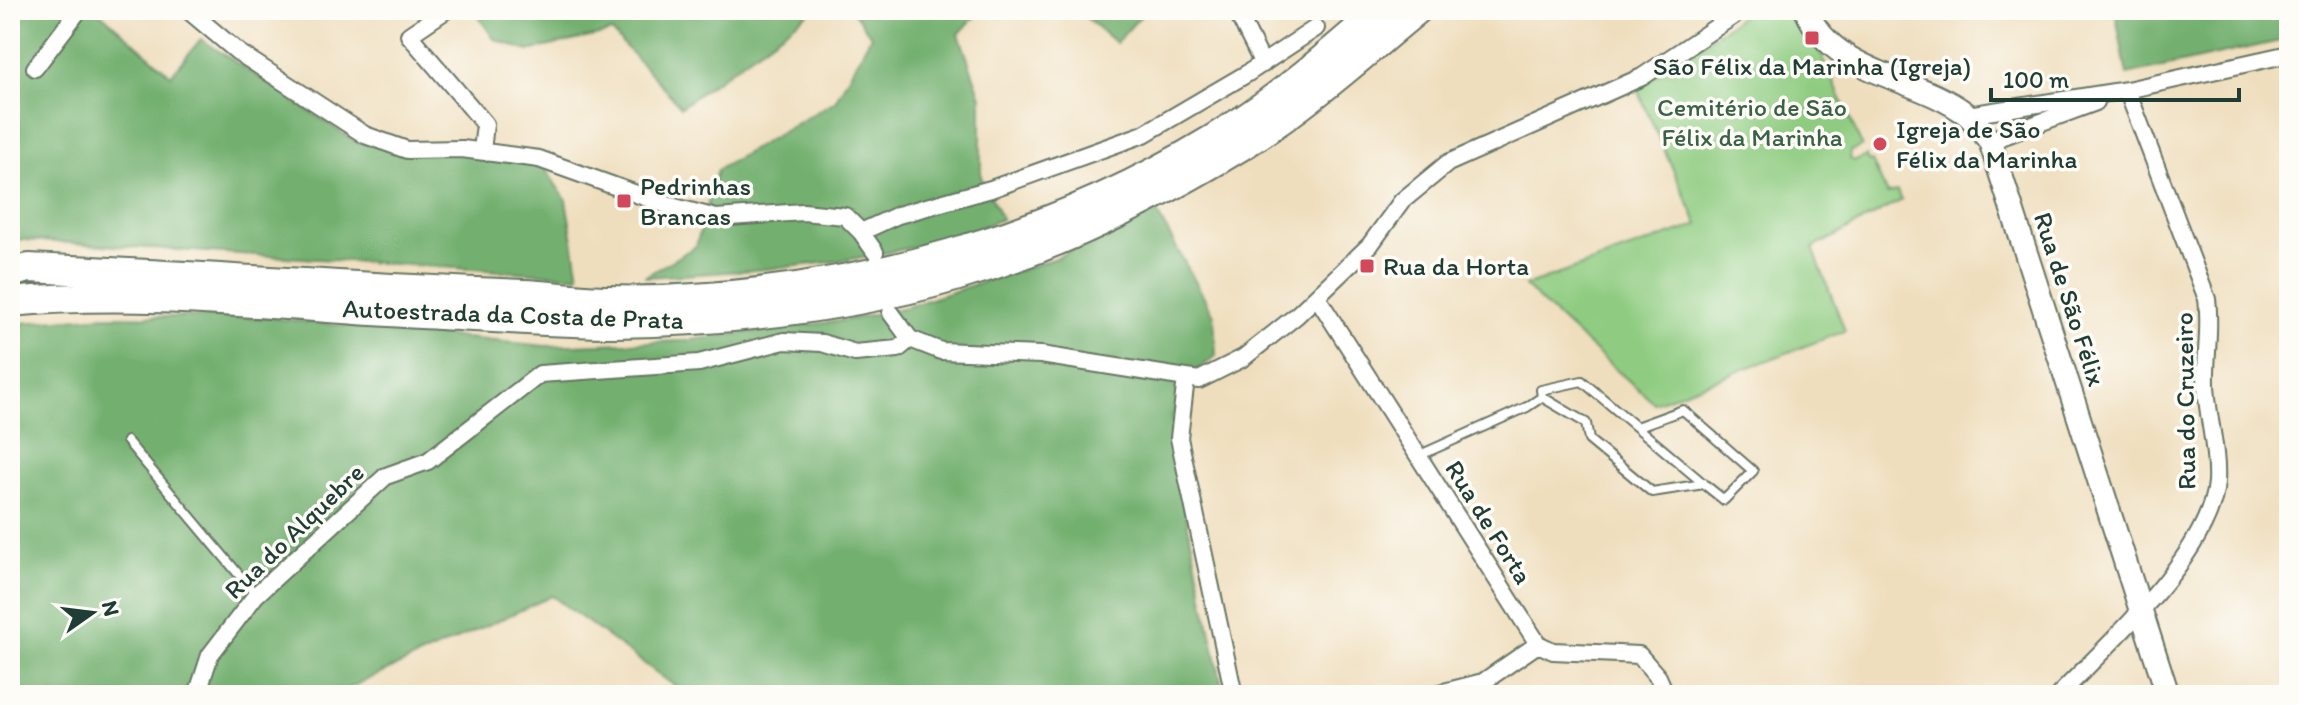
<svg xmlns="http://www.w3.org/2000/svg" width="2299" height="705" viewBox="0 0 2299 705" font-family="Itim,sans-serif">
  <rect width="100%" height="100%" fill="#fdfcf7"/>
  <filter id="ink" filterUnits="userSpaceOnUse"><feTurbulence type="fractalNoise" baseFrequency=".0125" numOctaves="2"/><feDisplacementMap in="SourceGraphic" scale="16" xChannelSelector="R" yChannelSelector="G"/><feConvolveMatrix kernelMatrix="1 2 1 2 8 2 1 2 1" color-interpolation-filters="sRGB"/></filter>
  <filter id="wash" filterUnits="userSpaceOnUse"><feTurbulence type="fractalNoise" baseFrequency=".006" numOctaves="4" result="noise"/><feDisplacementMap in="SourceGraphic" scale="32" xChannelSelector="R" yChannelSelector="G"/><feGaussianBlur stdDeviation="1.8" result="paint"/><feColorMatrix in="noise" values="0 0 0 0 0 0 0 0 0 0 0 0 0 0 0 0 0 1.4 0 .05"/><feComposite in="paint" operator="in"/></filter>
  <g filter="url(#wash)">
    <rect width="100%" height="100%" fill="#efdebd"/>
    <path fill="#8fcc81" stroke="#57845a" stroke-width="2" d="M1750,10H1794L1822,56L1862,146L1851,151L1850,159L1855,161L1866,156L1868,162L1872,161L1887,194L1897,191L1902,200L1813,248L1845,331L1654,403C1610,364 1566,327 1525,286L1698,225L1637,89Z"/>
    <path fill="#73b06f" stroke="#497652" stroke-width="2" d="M10,10H97L171,75L201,39L356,142L410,143L540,161L566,200L579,276L10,239Z
      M474,10H813L681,107L612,32L528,51L494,39Z
      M852,10H981L959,34L981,97V177L1002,219C889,265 764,270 644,277L696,246L717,170L835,101L871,36Z
      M1077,10H1146L1116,43Z
      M2115,10H2289V39L2127,75Z
      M1156,211L1214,315L1216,356L1193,373L1172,417L1183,502L1224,695H687L552,596L342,691L340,695H10V324L105,316L270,318L545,346L683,341L847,320L906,307L1053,259Z"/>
  </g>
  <g filter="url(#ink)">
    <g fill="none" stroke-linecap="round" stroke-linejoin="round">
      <defs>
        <path id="service" d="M1542,397L1541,390L1582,381L1704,484
          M127,441L256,595
          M1418,456L1527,407L1542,397L1586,423L1589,440L1652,492L1704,484L1724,500L1753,471L1683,410L1639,426"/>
        <path id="minor" d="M188,10L238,52L365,135L407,150L462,149L539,159L667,205L716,218L803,212L845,216L861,232L875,252
          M446,10L409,35L485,124L482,151
          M1236,10L1263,64
          M35,68L79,10
          M1968,115L2127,90L2289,54
          M1990,141L2096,102
          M861,232L898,215L991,189L1144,134L1248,73L1316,28
          M1317,297L1538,644L1553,651L1639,655L1658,677L1666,695
          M891,313L910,339L941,351L1041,355L1199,380L1243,358L1296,316L1370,245L1402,201L1448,163L1642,77L1742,10
          M1186,378L1179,438L1234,695
          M1436,694L1483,682L1538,644
          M197,695L210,655L256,595L386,476L428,461L540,374L699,363L784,341L822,343L855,353L898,349L910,339
          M2059,695C2107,645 2211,553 2216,482C2218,449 2207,417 2206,384C2205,355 2211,330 2207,299L2127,90"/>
        <path id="secondary" d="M1806,10C1833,74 1915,76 1965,113C1975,120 1982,132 1990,141L2168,695"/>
        <path id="motorway" d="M10,273L29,268C194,275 358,288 523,294C551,295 580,300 608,300C641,301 676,300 709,297C896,282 1081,226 1240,122C1290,89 1335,49 1380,10
          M10,302C146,289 285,307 421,314C485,317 550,323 615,323C728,321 845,309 955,277C1057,247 1155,199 1246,143C1307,105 1361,56 1417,10"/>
      </defs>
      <use href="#service" stroke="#687564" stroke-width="12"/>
      <use href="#minor" stroke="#687564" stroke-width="20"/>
      <use href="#secondary" stroke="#687564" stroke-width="26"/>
      <use href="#motorway" stroke="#687564" stroke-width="32"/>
      <use href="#service" stroke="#fff" stroke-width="8"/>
      <use href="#minor" stroke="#fff" stroke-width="16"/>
      <use href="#secondary" stroke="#fff" stroke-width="22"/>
      <use href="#motorway" stroke="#fff" stroke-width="28"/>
    </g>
  </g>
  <g fill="#d1495b" stroke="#fdfcf7" stroke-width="3">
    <rect x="1804" y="30" width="16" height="16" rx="4"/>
    <circle cx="1880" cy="144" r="8"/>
    <rect x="616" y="193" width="16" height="16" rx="4"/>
    <rect x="1359" y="258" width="16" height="16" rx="4"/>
  </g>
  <g text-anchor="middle" stroke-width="7" stroke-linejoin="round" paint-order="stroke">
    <g font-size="26" fill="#1f3d34" stroke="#fdfcf7" text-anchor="start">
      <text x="1812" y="75" text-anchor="middle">São Félix da Marinha (Igreja)</text>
      <text x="1896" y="138">Igreja de São<tspan x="1896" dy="30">Félix da Marinha</tspan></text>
      <text x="640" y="195">Pedrinhas<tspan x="640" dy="30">Brancas</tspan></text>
      <text x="1383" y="275">Rua da Horta</text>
    </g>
    <g font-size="26" fill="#3b6147" stroke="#fdfcf7">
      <text x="1752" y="116">Cemitério de São<tspan x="1752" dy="30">Félix da Marinha</tspan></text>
    </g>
    <g font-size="26" fill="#1f3d34" stroke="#fdfcf7">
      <text transform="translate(2070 299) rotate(72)" y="9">Rua de São Félix</text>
      <text transform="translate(513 314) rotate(2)" y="9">Autoestrada da Costa de Prata</text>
      <text transform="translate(2185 401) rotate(-91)" y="9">Rua do Cruzeiro</text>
      <text transform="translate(1489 522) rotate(58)" y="9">Rua de Forta</text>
      <text transform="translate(294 531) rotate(-44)" y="9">Rua do Alquebre</text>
    </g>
  </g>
  <rect width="2299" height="705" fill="none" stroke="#fdfcf7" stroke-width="40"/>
  <g transform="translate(92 613) rotate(76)" stroke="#fdfcf7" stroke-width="6" paint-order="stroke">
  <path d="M0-6L14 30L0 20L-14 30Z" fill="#1f3d34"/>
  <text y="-12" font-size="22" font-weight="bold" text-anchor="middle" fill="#1f3d34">N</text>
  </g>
  <path d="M1991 88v12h248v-12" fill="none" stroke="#1f3d34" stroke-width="4"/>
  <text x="2003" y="88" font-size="24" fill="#1f3d34" stroke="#fdfcf7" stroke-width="6" paint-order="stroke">100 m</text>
</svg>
